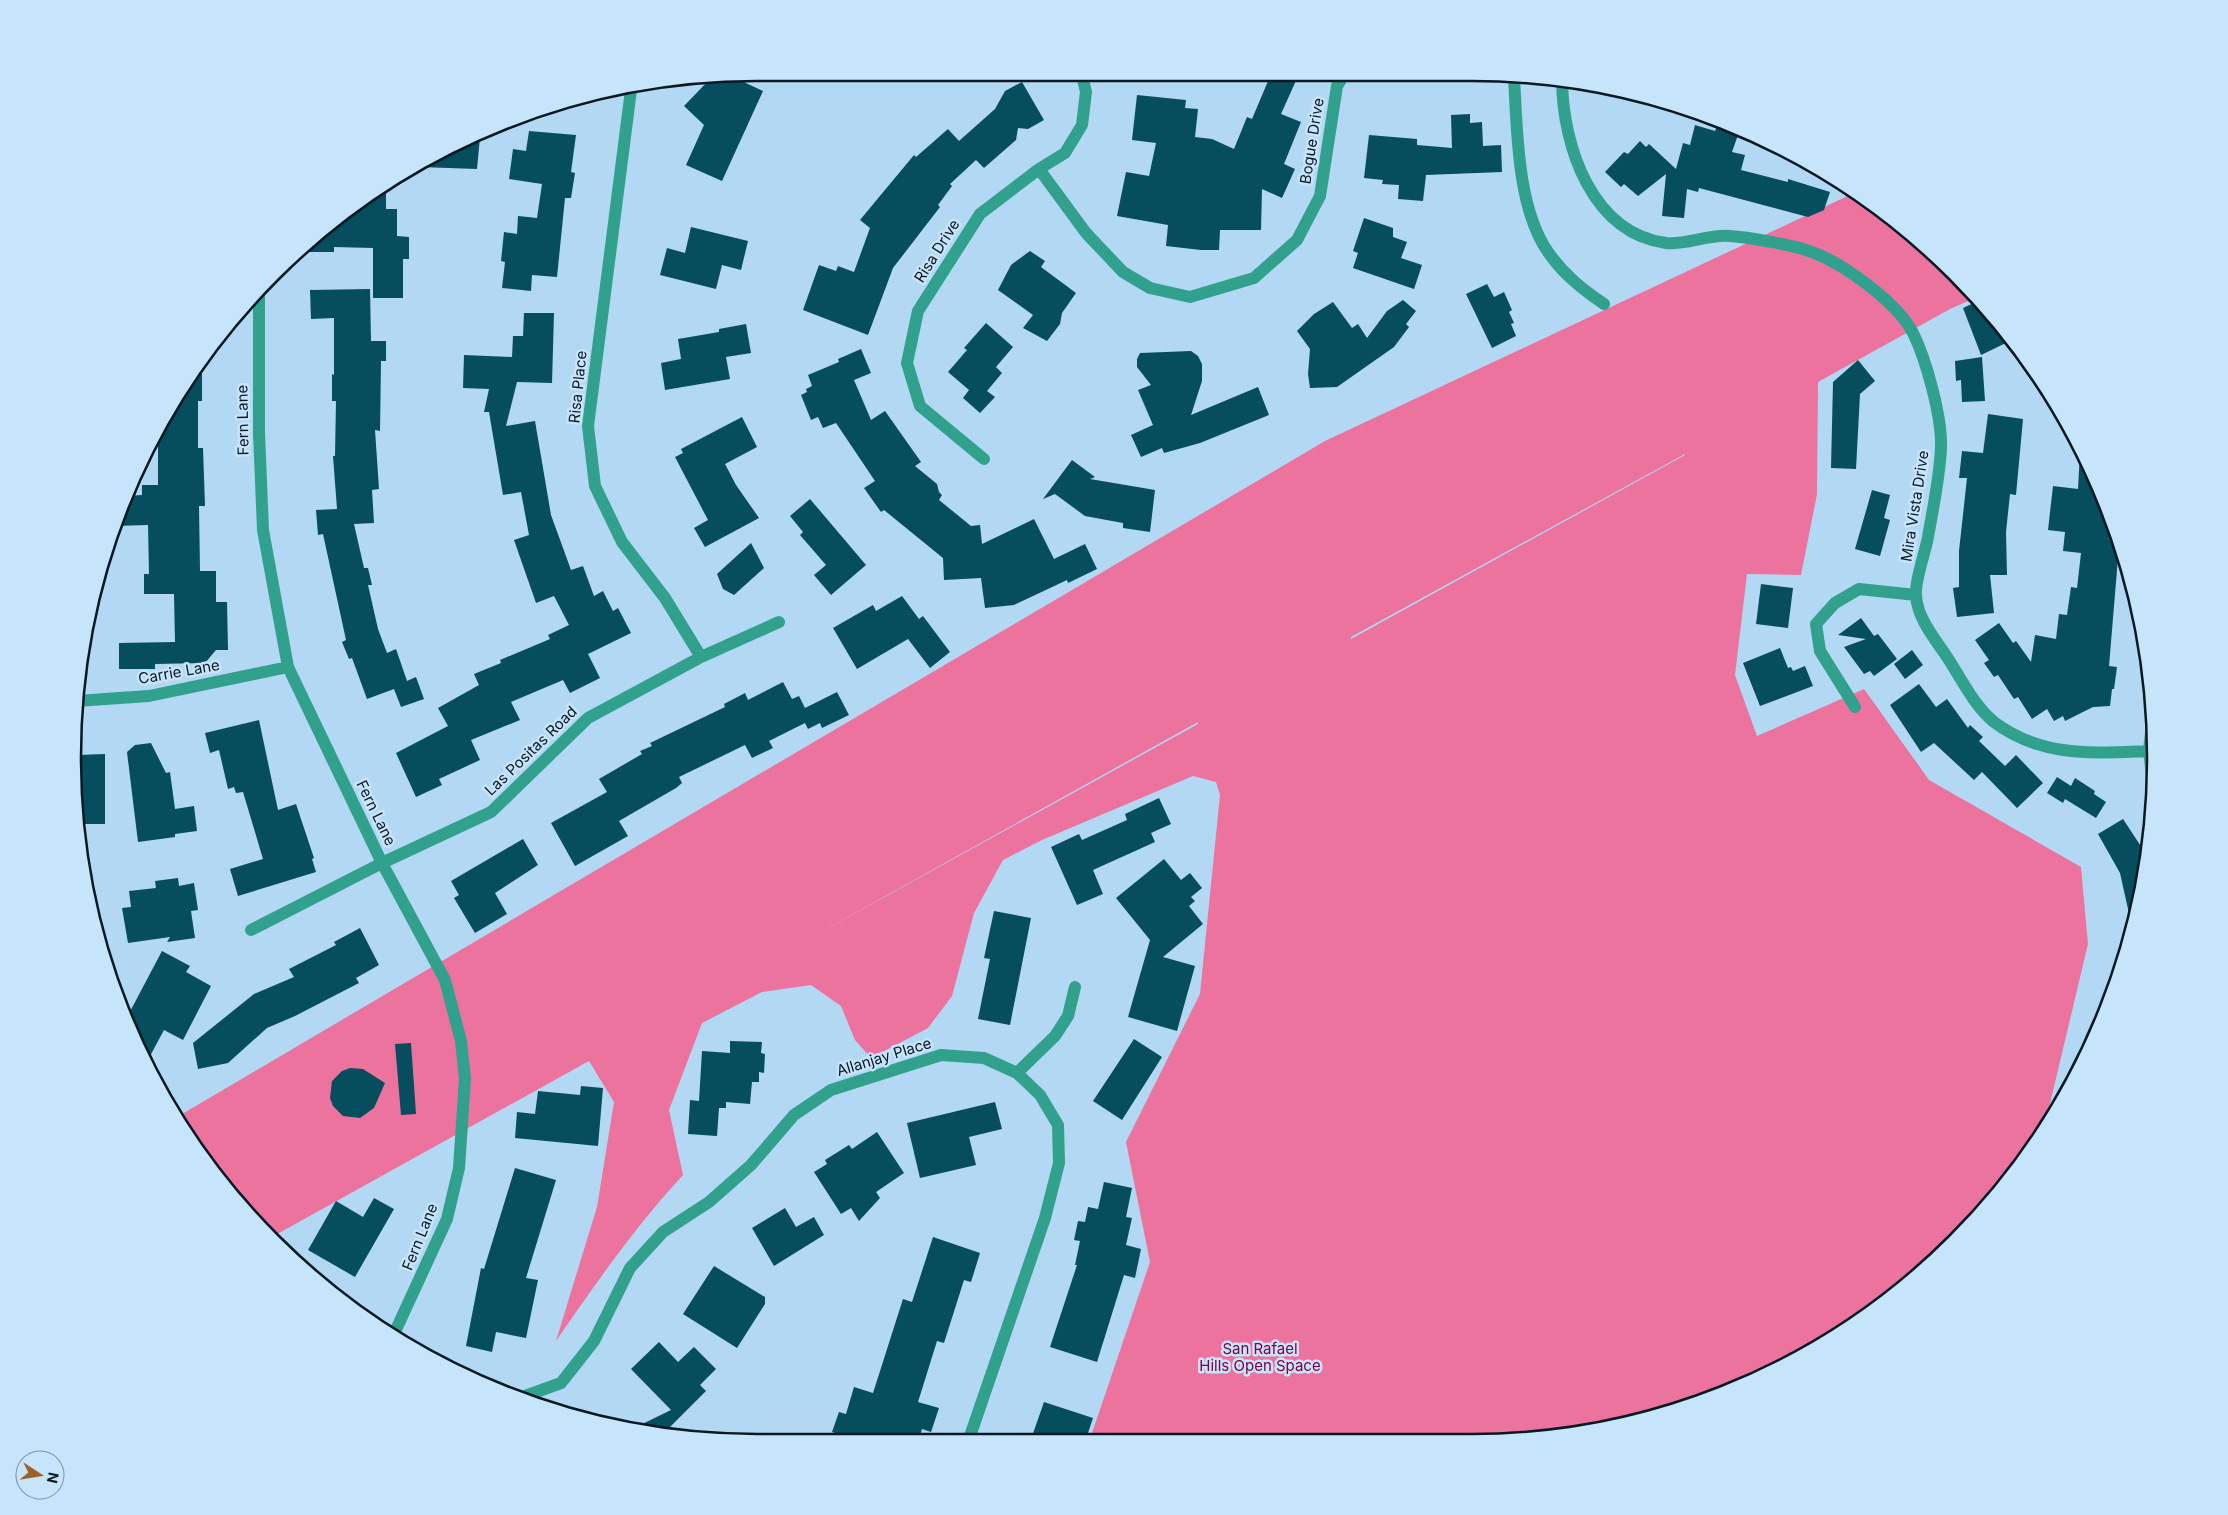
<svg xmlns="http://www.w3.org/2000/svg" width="2228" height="1515" viewBox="0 0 2228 1515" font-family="Inter,sans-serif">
  <rect width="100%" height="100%" fill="#b2d8f3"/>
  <path fill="#ed739f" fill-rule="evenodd" d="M1854,193C1900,222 1941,257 1975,298L1950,309L1818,382L1817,494L1801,575L1747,574L1735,675L1757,736L1864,689L1929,780L2081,867L2088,944L2043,1133L1955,1242L1851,1327L1733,1390L1604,1429L1471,1442H1089L1150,1262L1126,1142L1200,994L1220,795L1216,782L1193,776L1042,840L1003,860L974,913L952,996L928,1028L871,1058L855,1040L841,1006L811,985L762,992L702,1023L669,1110L683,1175C635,1227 596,1283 556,1341L597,1207L614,1102L589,1061L270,1238L177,1117L1325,441ZM1685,454V455L1351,639V637ZM1198,722V724L803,942Z"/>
  <path fill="#064d5d" d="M1271,74H1299L1281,114L1301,122L1284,164L1295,169L1282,198L1262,189L1261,230H1220L1219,250H1201L1166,246L1168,225L1117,216L1126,172L1149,176L1156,143L1132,140L1137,95L1186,100L1185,108L1198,109L1195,137L1212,139L1234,149L1247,117L1252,119Z
    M711,78H735L763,91L722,181L686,165L704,125L684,106Z
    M1022,82L1044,120L1028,129L1018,128L1016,140L984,168L976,160L950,184L952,186L938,205L940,207L893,268L868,335L803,310L819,265L836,271L838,266L854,272L870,228L860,220L914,155L916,157L948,129L959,141L995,109L1005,91Z
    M1470,114V123L1482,122L1483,146L1501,145L1502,172L1426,175L1423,201L1398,199L1399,185L1382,184L1383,180L1364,178L1369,135L1417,139V145L1452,148L1451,115Z
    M1718,124L1739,132L1732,152L1745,155L1741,170L1788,182V179L1830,192L1824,210L1808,217L1699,188L1698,192L1687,189L1684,218L1662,216L1666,174L1638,196L1624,184L1621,187L1605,172L1624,152L1628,154L1640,141L1646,147L1649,144L1676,169L1683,143L1690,145L1695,125L1715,131Z
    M529,131L576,135L571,172L575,173L571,198H565L557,277L532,275L531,291L502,288L505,262L501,261L504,232L517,234L518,216L537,218L542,184L509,179L513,149L526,151Z
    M480,137L477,169L420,167L459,148Z
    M386,184V209H397V236L409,237V259H403V298H373V248L334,247V252H299L377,188Z
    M1364,218L1393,228V237L1407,242L1401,258L1422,265L1414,289L1353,268L1358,253L1353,251Z
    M691,227L748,241L741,270L722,265L716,289L660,275L667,248L685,253Z
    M1030,251L1045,261L1041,267L1076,293L1062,313L1060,324L1047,341L1023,328L1033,315L998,290L1011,265Z
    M1487,284L1494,297L1504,292L1512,310L1509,312L1514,323L1511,324L1516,336L1492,348L1466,294Z
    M370,289L371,341H386V361H381L380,431L375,430L379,489L372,490L374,523L354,524L364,568H368L372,585H368L378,629L387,653L396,649L407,681L416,677L424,699L401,707L394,689L367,699L352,658L349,659L342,642L346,640L323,534L318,535L316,510L337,509L333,456H335L336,401H332V374L334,375V318L311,319L310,290Z
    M1403,300L1416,311L1406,324L1409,327L1394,347L1337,387L1310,388L1308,374L1310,349L1297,331L1314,314L1333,302L1352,328L1358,324L1367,338L1387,311Z
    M1978,301L2010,341L1981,355L1963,308Z
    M524,313H554L552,383L517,382L506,426L535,421L551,515L571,570L583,566L594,596L603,591L613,611L618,608L631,633L588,654L600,678L570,693L563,680L511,702L520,720L471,740L480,760L439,779L442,785L416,797L396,753L448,726L438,708L479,685L474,674L501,663L500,660L550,639L548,635L569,625L554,596L536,603L514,540L529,535L521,492L503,495L489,412H484L489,389L463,388L464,355L512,357L513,336H523Z
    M986,323L1013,347L996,367L1002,373L987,391L995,397L980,413L963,398L969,390L948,372L967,350L964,348Z
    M746,324L751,353L726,357L730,379L665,390L661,363L681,359L678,339L719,332V329Z
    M861,349L871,373L854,380L871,420L885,411L921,462L915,466L937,484L939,492L942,495L939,500L971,526L980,525L982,544L1034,519L1054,559L1085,544L1097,569L1068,583L1067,580L1014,605L985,608L981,578L944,580L943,558L884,510L881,512L864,488L875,481L836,423L823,428L818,417L811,420L801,395L807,392L806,389L812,386L808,375L839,362L838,359Z
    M1191,351L1198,356L1202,364V381L1191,415L1258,387L1269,415L1200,443L1164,453L1162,448L1141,457L1131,435L1153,425L1138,390L1151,385L1137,367V359L1140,353Z
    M1982,357L1985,401L1962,402L1961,380L1956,381L1955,361Z
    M1858,360L1875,381L1860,394L1856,469L1831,468L1833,382Z
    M202,362V401H198V448H203L205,506H199L200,571H216V602H227L228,650H216L205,663L155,664V669H119V643L175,642L174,594H144V574H149L148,525L114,526L125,496L142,495V485H158V437Z
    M1988,414L2023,419L2016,495L2010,494L2006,532L2007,575H1990L1994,613L1957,617L1953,588L1959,587V551L1967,478H1959L1962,451L1983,453Z
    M742,417L757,447L725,464L736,485L759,518L705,547L694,528L708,520L675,457L683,453L681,449Z
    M2080,452L2103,495L2119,546L2109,666L2117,667L2114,689H2112L2110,706L2093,707L2065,721L2063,716L2054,721L2047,709L2032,719L2018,697L2014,699L1998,675L1994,677L1984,663L1989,660L1975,640L1999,623L2013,643L2016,641L2031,662L2035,635L2056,639L2059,614L2067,615L2071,587L2077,588L2081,553L2063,551L2065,532L2048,530L2053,486L2078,489Z
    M1072,460L1095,477L1090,479L1155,490L1150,532L1123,528V523L1085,516L1055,494L1043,499Z
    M1872,490L1890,495L1884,518L1890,520L1880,556L1855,549Z
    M810,499L866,565L831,595L814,575L826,565L800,535L803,532L790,516Z
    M751,543L764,568L734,595L723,589L717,574Z
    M1761,584L1793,588L1788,628L1756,624Z
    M902,596L919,619L923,616L950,652L930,668L908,639L857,669L833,628L873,605L876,611Z
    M1861,618L1874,636L1878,634L1897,659L1874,676L1870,671L1864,674L1844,647L1866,639L1838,635Z
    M1780,648L1788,668L1791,667L1793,671L1805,666L1813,686L1760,706L1743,663Z
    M1912,650L1923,665L1905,679L1894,664Z
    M783,682L792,699L799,696L805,708L837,692L849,715L822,728L820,723L808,729L805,723L769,741L773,748L752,758L745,745L679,777L682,783L676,788L619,821L628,836L575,866L551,823L607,792L599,779L642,754L640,751L652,746L650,743L725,707L724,704L745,693L748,700Z
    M1919,684L1936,707L1947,699L1968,728L1970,725L1983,737L1979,741L2005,766L2016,755L2043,783L2017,808L1982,772L1974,780L1934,743L1921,752L1890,705Z
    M259,720L278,810L296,804L314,858L312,859L316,872L238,896L230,869L263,859L243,792L236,793L234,787L228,789L219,750L210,753L205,733Z
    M151,743L166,773L170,772L175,809L194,806L197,831L175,834V837L138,842L127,752L135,745Z
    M105,754V824H83V799H80L77,755Z
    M2057,777L2071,786L2075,778L2095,791L2094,794L2106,802L2096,818L2065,799L2063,803L2047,793Z
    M1159,798L1171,824L1151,833L1155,842L1093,870L1103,894L1077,905L1051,847L1079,834L1082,840L1127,820L1125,814Z
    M2123,819L2146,854L2142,891L2132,927L2120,873L2098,834Z
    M523,839L538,865L495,893L507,914L475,933L454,898L459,895L451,881Z
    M1164,859L1181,880L1190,873L1202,888L1191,897L1195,901L1189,906L1203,924L1163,957L1195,966L1177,1031L1128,1017L1150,940L1116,898Z
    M178,878L179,886L194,883L198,910L191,911L195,938L167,942L170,937L128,943L122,908L131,907L129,891L156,888L155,881Z
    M994,911L1031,918L1010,1025L978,1019L990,959L984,958Z
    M360,928L379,965L356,978L359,983L295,1016L267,1028L228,1063L198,1069L193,1043L254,994L294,977L289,969L336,945L334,942Z
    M162,951L190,966L186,972L211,986L183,1040L164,1030L150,1056L140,1051L125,1021Z
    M1134,1039L1162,1057L1122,1120L1093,1101Z
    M730,1041L762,1042L761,1053L765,1054L764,1073L759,1072V1082H752L750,1104L726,1102V1108H719L717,1136L688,1134L690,1100L699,1101L702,1051L730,1053Z
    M411,1043L416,1114L401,1115L395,1044Z
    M350,1068L363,1069L385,1083L374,1108L360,1118L343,1116L333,1106L330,1098L332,1081L342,1071Z
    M581,1086L603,1088L598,1146L515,1138L517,1112L535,1114L538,1091L580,1095Z
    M995,1102L1002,1129L969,1137L976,1165L920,1178L907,1123Z
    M877,1132L904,1173L876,1192L880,1198L859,1221L851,1208L841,1214L814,1172L827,1164L825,1160L849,1145L852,1149Z
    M515,1168L556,1180L526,1278L538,1280L526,1338L496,1332L492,1352L466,1346L481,1268L484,1269Z
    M1104,1182L1132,1188L1126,1217L1132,1218L1126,1245L1141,1249L1135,1278L1124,1275L1097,1362L1050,1347L1077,1265H1075L1080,1241L1074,1240L1078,1221L1085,1222L1088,1207L1098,1209Z
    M374,1198L394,1209L355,1277L308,1250L336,1201L363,1217Z
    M785,1208L796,1227L814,1217L824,1235L774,1266L752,1228Z
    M933,1237L980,1253L971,1282L964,1280L944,1343L937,1341L918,1402L939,1408L931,1432L922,1429L918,1442H863L832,1432L839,1412L846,1414L854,1387L873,1393L903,1299L912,1302Z
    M714,1266L765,1297V1304L737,1348L683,1314Z
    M659,1342L678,1362L694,1347L716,1369L700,1385L706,1391L664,1433L630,1430L671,1410L631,1369Z
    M1044,1402L1093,1418L1085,1442H1030Z"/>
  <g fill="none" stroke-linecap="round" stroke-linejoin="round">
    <path stroke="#31a18e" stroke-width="12" d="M1514,77C1517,129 1517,208 1548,252C1563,274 1582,289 1604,304
      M1562,81C1563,147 1592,233 1666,243C1686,245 1709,234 1730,236C1748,237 1792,245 1809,251C1842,262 1897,302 1913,333C1926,359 1942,417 1941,447C1940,476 1933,508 1928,537C1925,554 1915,579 1916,595C1917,618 1935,639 1947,657C1961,678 1974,706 1994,722C2042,758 2093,753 2149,751
      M631,90L588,426L595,486L622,542L665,598L701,657
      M1039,169L1086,233L1123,272L1150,288L1190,297L1254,278L1297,240L1320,196L1337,86L1345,73
      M259,290V433L263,530L288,667L382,863L445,980L461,1041L465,1079L459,1168L447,1219L394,1334
      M984,459L920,406L907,363L918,311L980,214L1039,169L1065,153L1082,125L1086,92L1082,75
      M76,701L149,696L288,667
      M1855,707L1820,651L1816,624L1835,603L1859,589L1916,595
      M2152,723L2149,751L2153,783
      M251,930L382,863L491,812L588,718L701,657L779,622
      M1017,1073L1055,1036L1068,1016L1075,987
      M525,1396L561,1383L594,1341L630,1268L663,1232L709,1202L751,1165L794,1115L831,1090L941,1055L984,1058L1017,1073L1040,1095L1058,1125L1059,1163L1045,1218L968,1442"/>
  </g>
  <g text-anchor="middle" stroke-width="5" stroke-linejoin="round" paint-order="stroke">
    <g font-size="15" fill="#0b1923" stroke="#c6e4fa">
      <text transform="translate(1312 141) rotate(-81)" y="5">Bogue Drive</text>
      <text transform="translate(937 251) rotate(-58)" y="5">Risa Drive</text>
      <text transform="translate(578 387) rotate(-84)" y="5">Risa Place</text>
      <text transform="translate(243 420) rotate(-91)" y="5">Fern Lane</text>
      <text transform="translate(1915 506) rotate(-81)" y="5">Mira Vista Drive</text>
      <text transform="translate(179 672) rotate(-10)" y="5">Carrie Lane</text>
      <text transform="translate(531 751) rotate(-44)" y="5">Las Positas Road</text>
      <text transform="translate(376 813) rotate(64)" y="5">Fern Lane</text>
      <text transform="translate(884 1057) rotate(-17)" y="5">Allanjay Place</text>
      <text transform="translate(420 1237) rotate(-68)" y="5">Fern Lane</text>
    </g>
    <g font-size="15" fill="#810043" stroke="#c6e4fa">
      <text x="1260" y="1354">San Rafael<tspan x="1260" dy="17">Hills Open Space</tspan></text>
    </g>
  </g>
  <path d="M0 0H2228V1515H0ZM757 81H1471A676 676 0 0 1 2147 757V758A676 676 0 0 1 1471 1434H757A676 676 0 0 1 81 758V757A676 676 0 0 1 757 81Z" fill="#c6e4fa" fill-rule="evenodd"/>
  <path fill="none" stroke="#0b1923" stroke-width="2.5" d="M757 81H1471A676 676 0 0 1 2147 757V758A676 676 0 0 1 1471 1434H757A676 676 0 0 1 81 758V757A676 676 0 0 1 757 81Z"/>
  <g transform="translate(40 1475) rotate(102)"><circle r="24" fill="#c6e4fa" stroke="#7b93a4"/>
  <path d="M0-4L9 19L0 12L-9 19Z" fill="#a06128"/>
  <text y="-8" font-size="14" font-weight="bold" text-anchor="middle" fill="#0b1923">N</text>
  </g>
</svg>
